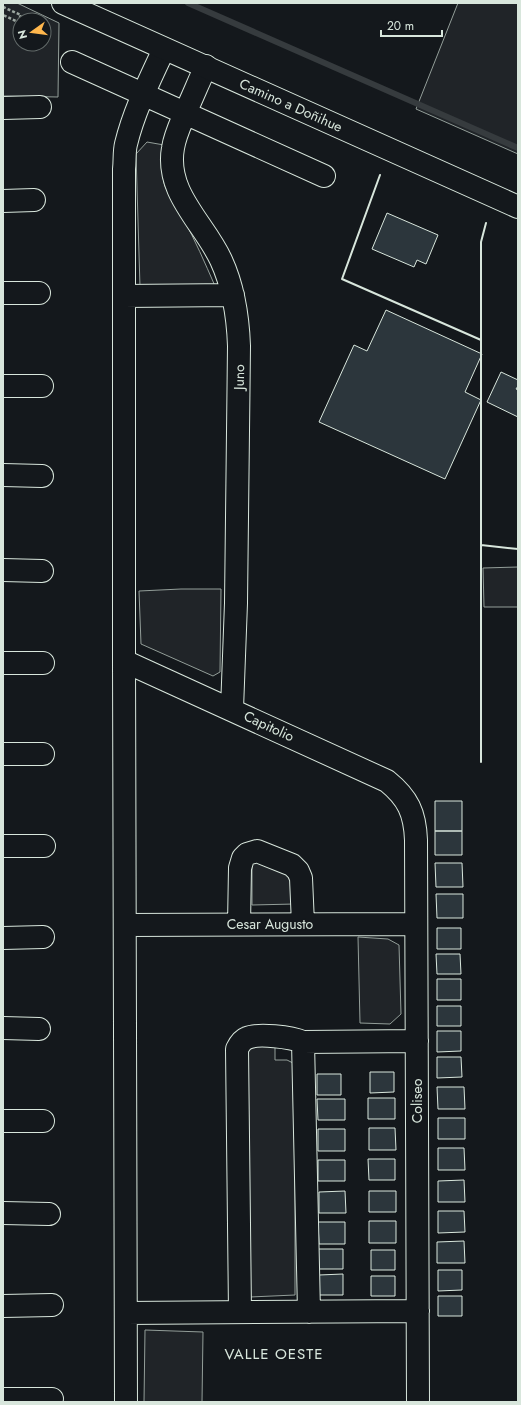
<svg xmlns="http://www.w3.org/2000/svg" width="521" height="1405" viewBox="0 0 521 1405" font-family="Jost,sans-serif">
  <rect width="100%" height="100%" fill="#14181c"/>
  <path fill="#202428" stroke="#939e99" fill-rule="evenodd" d="M3,3H17L59,23L58,97L3,96ZM20,20H44V44H20Z
    M458,3H518V154L416,109Z
    M147,142L164,145C163,158 161,171 164,183C168,196 177,207 183,218C195,240 205,263 215,286L140,287L136,154Z
    M518,567V607H484L483,568Z
    M181,589H221L220,672L213,676L141,644L139,591Z
    M252,859L295,875V904L252,905Z
    M358,937L388,939L399,945L401,1014L390,1024L360,1023Z
    M275,1045V1060H287L295,1064V1295L250,1297L248,1046Z
    M145,1330L203,1332L202,1402H144Z"/>
  <g fill="none" stroke-linecap="round" stroke-linejoin="round">
    <path stroke="#363b3e" stroke-width="6" d="M188,3L518,148"/>
  </g>
  <path fill="#2c363c" stroke="#d8e6dc" d="M387,213L438,235L426,264L417,260L414,267L372,249Z
    M386,310L482,354L465,392L481,400L445,479L319,422L354,345L367,351Z
    M501,372L518,380V386L516,389L518,390V417L487,402Z
    M435,801H462V831H435Z
    M435,831H462V855H435Z
    M435,863H462L463,887H436Z
    M436,894H463V918H437Z
    M437,928H461V949H437Z
    M436,954H460L461,974H437Z
    M437,979H461V1000H437Z
    M437,1006H461V1026H437Z
    M437,1031H461V1051L437,1052Z
    M437,1057H461L462,1077L437,1078Z
    M370,1072H394V1092L370,1093Z
    M317,1074H341V1095H317Z
    M437,1087H464L465,1109H438Z
    M368,1098H395V1119H368Z
    M317,1099H345V1120H318Z
    M438,1118H465V1139H438Z
    M369,1128H395L396,1150H369Z
    M318,1129H345V1151H318Z
    M438,1148H464L465,1170H438Z
    M368,1159H395V1180H369Z
    M318,1160H345V1181H318Z
    M464,1180L465,1202H438V1181Z
    M345,1191L346,1213H319V1192Z
    M369,1191H396V1212H369Z
    M438,1211H464L465,1232L438,1233Z
    M369,1221H396V1243H369Z
    M318,1222H345V1244H319Z
    M464,1241L465,1263H437V1242Z
    M318,1249H343V1269H319Z
    M371,1250H395V1270H371Z
    M438,1270H462V1290L438,1291Z
    M343,1274V1295H319V1275Z
    M371,1276H395V1296H371Z
    M438,1296H462V1316H438Z"/>
  <g fill="none" stroke-linecap="round" stroke-linejoin="round">
    <defs>
      <path id="minor" d="M72,62L324,176
        M206,66C199,81 193,96 186,111C181,123 175,135 173,148C165,193 204,223 221,260C234,288 238,317 239,346L236,603L232,709
        M3,108L40,107
        M3,201L34,200
        M3,293H39
        M124,296L233,295
        M3,386H42
        M3,475L42,476
        M3,570L42,571
        M124,661L387,781C408,798 415,813 416,840L418,1402
        M3,663H43
        M3,754H43
        M3,846H44
        M239,924L240,868L243,858L247,854L257,851L292,865L298,871L301,878L303,924
        M125,925L416,924
        M3,938L43,937
        M3,1028L39,1029
        M303,1042L309,1312
        M3,1121H43
        M3,1213L49,1214
        M3,1306L52,1305
        M240,1312L237,1049C239,1045 242,1040 247,1038C258,1033 291,1037 303,1042L417,1041
        M126,1313L418,1311
        M3,1399H52
        M126,1402L124,661V169C125,161 124,152 126,144C134,111 150,79 164,49"/>
      <path id="major" d="M63,3L518,207"/>
    </defs>
    <use href="#minor" stroke="#d8e6dc" stroke-width="24"/>
    <use href="#major" stroke="#d8e6dc" stroke-width="24"/>
    <path stroke="#9da8a2" stroke-width="2.5" stroke-dasharray="3 2" stroke-linecap="butt" d="M3,7L21,15L18,22L3,15"/>
    <use href="#minor" stroke="#14181c" stroke-width="22"/>
    <use href="#major" stroke="#14181c" stroke-width="22"/>
    <path stroke="#d8e6dc" stroke-width="2" d="M380,175L342,279L481,340
      M481,545L518,549
      M481,762V242L486,223"/>
  </g>
  <g text-anchor="middle" stroke-width="3" stroke-linejoin="round" paint-order="stroke">
    <g font-size="14" fill="#d8e6dc" stroke="#14181c">
      <text transform="translate(291 105) rotate(24)" y="5">Camino a Doñihue</text>
      <text transform="translate(239 377) rotate(-89)" y="5">Juno</text>
      <text transform="translate(269 726) rotate(25)" y="5">Capitolio</text>
      <text x="270" y="929">Cesar Augusto</text>
      <text transform="translate(417 1101) rotate(-90)" y="5">Coliseo</text>
    </g>
    <g font-size="15" letter-spacing="1" fill="#d8e6dc" stroke="#14181c">
      <text x="274" y="1359">VALLE OESTE</text>
    </g>
  </g>
  <rect width="521" height="1405" fill="none" stroke="#d8e6dc" stroke-width="8"/>
  <g transform="translate(32 32) rotate(256)"><circle r="19" fill="#14181c" stroke="#626a69"/>
  <path d="M0-3L7 15L0 10L-7 15Z" fill="#ffb74d"/>
  <text y="-6" font-size="11" font-weight="bold" text-anchor="middle" fill="#d8e6dc">N</text>
  </g>
  <path d="M381 30v6h61v-6" fill="none" stroke="#d8e6dc" stroke-width="2"/>
  <text x="387" y="30" font-size="12" fill="#d8e6dc" stroke="#14181c" stroke-width="3" paint-order="stroke">20 m</text>
</svg>
